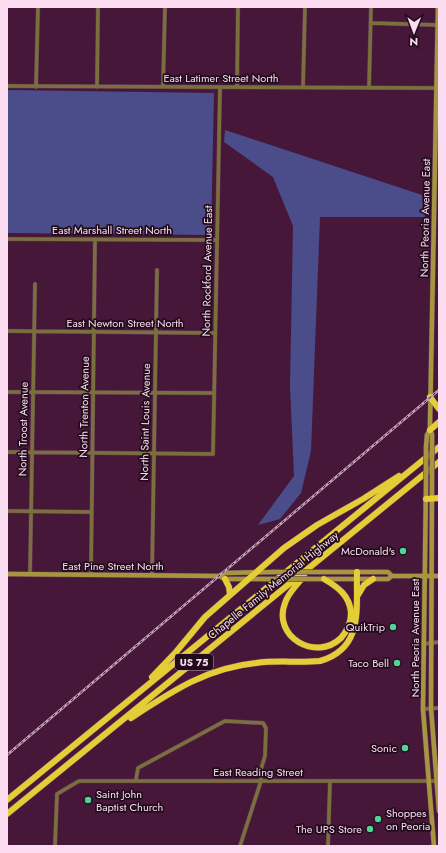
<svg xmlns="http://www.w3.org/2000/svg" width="446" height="853" viewBox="0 0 446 853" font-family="Jost,sans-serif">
  <rect width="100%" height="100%" fill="#47173a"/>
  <path fill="#4a4d89" d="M7,90L214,93L211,235L7,233Z
    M225,130L422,195L425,217H320L311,451L301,493L280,519L258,525L294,476L290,386L293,226L273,177L224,142Z"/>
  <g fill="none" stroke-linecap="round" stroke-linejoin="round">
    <defs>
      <path id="street" d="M371,23L437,25
        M7,86L436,88
        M36,87L38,7
        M97,87L98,7
        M163,87L165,7
        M237,87L238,7
        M303,87L305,7
        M369,88L371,7
        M7,239L216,240
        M7,331L215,333
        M7,392L214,393
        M7,452L213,454L220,88
        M7,511L92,512
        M30,574L35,284
        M91,574L95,239
        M152,575L157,270
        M423,644L439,642
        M423,709L439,708
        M136,780L138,768L223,722L225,721L263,723L266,728L265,756L261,769V781L240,846
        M55,846L57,794L79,781H436
        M328,846L330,781"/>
      <path id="secondary" d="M430,430L432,434V442
        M426,447L427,435L430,430V423L438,7
        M432,480L431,708L439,811
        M426,485L423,709L434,846
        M320,572H388L392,576
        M7,574L219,576L225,579H264
        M219,576L225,573L273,572
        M310,579H388L392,576H439"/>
      <path id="highway" d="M430,397L439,409
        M430,430L439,422
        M426,499L439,498
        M304,576C297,585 288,593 285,603C272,637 316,662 341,638C347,631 351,623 351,613C350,596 338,587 324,579
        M225,579L229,587L230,595
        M358,595L364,585L373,579
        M152,677L176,652L205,617L284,548L317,525L363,499L399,476
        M131,718C171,692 206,668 256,663C277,660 298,663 320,661C364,648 356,609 357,572
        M7,800L439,447
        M7,814L439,462"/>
    </defs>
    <use href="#street" stroke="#643657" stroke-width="4.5"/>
    <use href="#secondary" stroke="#643657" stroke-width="5.5"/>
    <use href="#highway" stroke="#643657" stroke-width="7"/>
    <use href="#street" stroke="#79703d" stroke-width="3.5"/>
    <use href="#secondary" stroke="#a5963f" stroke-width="4.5"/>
    <use href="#highway" stroke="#e5cd37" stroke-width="6"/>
    <defs>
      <path id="rail" d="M7,755L439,390"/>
    </defs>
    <use href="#rail" stroke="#c7a3bb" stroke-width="2.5"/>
    <use href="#rail" stroke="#210c1b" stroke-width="1" stroke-dasharray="3" stroke-linecap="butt"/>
    <defs>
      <path id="secondary-bridge" d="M432,480V442
        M426,485V447
        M273,572H320
        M264,579H310"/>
    </defs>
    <use href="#secondary-bridge" stroke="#643657" stroke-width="5.5" stroke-linecap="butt"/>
    <use href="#secondary-bridge" stroke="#a5963f" stroke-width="4.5"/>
  </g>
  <g fill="#53d396" stroke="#210c1b" stroke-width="1.5">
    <circle cx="403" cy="551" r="4"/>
    <circle cx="393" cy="627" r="4"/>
    <circle cx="397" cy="663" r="4"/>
    <circle cx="405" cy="748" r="4"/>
    <circle cx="88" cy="800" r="4"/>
    <circle cx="378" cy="819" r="4"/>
    <circle cx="370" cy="829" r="4"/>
  </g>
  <g text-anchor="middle" stroke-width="3.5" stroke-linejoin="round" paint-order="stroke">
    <rect fill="#210c1b" stroke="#b99daf" stroke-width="1" x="175" y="654" width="38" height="16" rx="3"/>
    <g font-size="10" font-weight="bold" fill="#fadbef">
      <text x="194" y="666">US 75</text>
    </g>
    <g font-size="11" fill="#fadbef" stroke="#210c1b">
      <text x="221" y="82">East Latimer Street North</text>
      <text transform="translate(425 218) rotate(-89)" y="4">North Peoria Avenue East</text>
      <text x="112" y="234">East Marshall Street North</text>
      <text transform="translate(207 271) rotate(-89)" y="4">North Rockford Avenue East</text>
      <text x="125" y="327">East Newton Street North</text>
      <text transform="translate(84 407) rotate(-89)" y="4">North Trenton Avenue</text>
      <text transform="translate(145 422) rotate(-89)" y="4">North Saint Louis Avenue</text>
      <text transform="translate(23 429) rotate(-89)" y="4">North Troost Avenue</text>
      <text x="113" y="570">East Pine Street North</text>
      <text transform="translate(273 585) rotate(-39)" y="4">Chapelle Family Memorial Highway</text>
      <text transform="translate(415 638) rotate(-90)" y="4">North Peoria Avenue East</text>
      <text x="258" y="776">East Reading Street</text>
    </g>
    <g font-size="11" fill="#fadbef" stroke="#210c1b" text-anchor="end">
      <text x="395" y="555">McDonald's</text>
      <text x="385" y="631">QuikTrip</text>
      <text x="389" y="667">Taco Bell</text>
      <text x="397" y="752">Sonic</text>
      <text x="96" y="798" text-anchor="start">Saint John<tspan x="96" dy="13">Baptist Church</tspan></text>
      <text x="386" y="817" text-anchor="start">Shoppes<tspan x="386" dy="13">on Peoria</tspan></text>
      <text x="362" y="833">The UPS Store</text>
    </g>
  </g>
  <rect width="446" height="853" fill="none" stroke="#fadbef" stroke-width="16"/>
  <g transform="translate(414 32) rotate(181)" stroke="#210c1b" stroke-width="3" paint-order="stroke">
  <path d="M0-3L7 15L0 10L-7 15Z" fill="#fadbef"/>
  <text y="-6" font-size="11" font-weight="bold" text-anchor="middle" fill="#fadbef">N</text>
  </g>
</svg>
